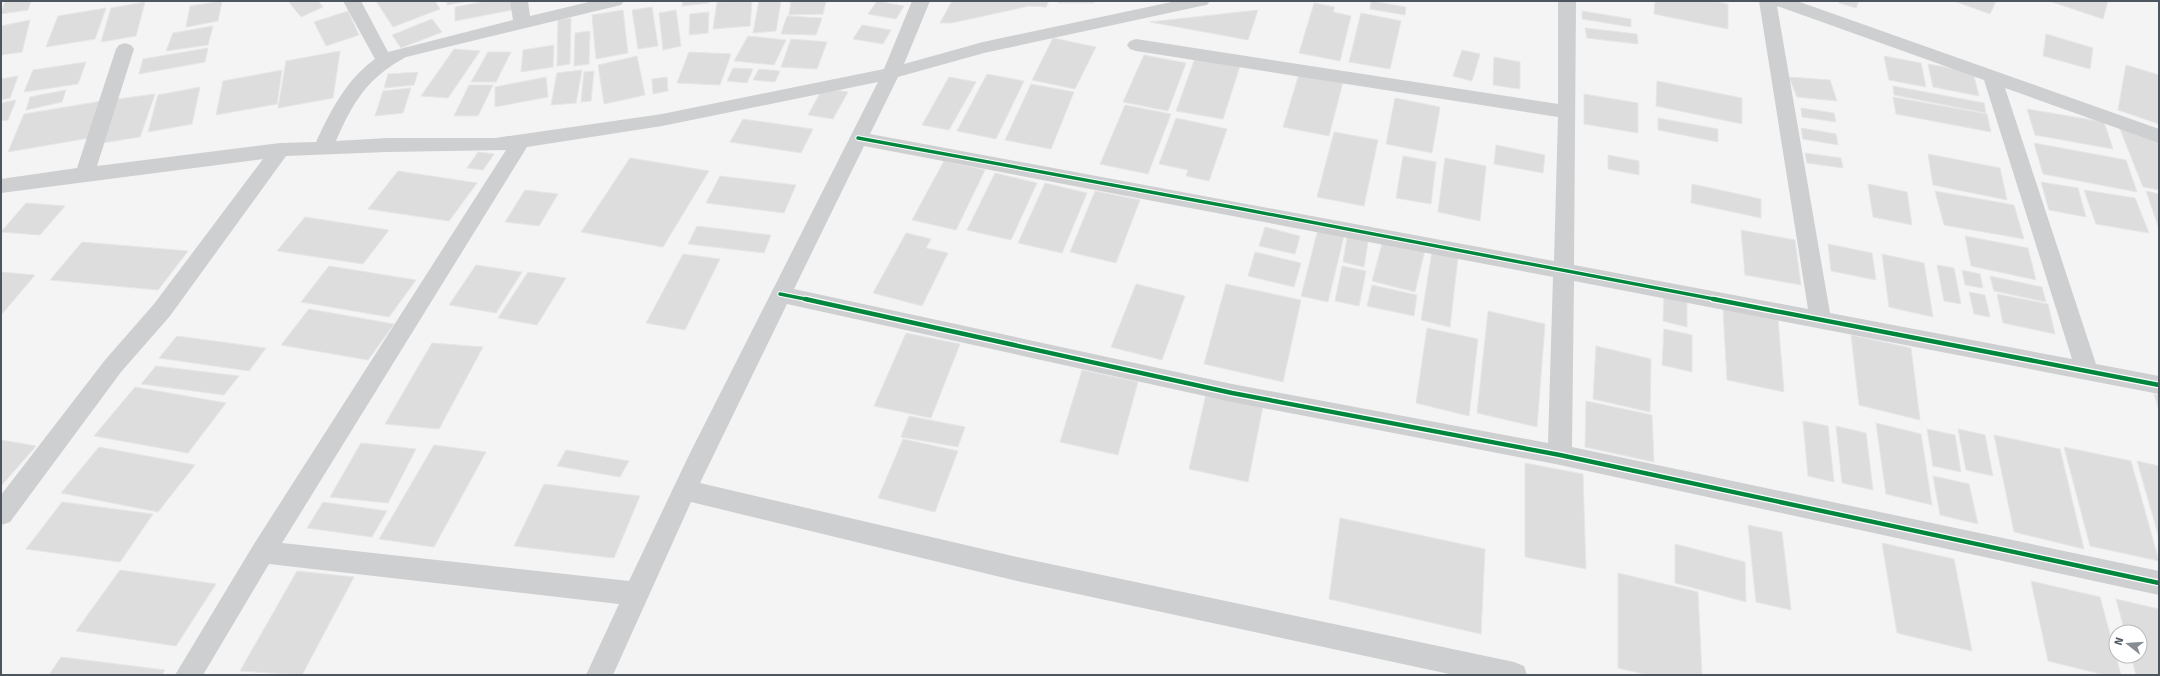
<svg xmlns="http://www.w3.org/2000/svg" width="2160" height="676" viewBox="0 0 2160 676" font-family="Signika,sans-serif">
  <rect width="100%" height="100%" fill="#f4f4f4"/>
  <path fill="#ddddde" stroke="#e6e6e6" d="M5,1H31L28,10L1,14Z
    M222,1L218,21L186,27L190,6Z
    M288,1H318L323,7L301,17Z
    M376,1H435L440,9L393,27Z
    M447,1H469L447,5Z
    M487,1H512V10L455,21V7Z
    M683,1H709V3L682,6Z
    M752,1L750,26L713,29L717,2Z
    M759,1H781L776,31L753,33Z
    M791,1H826L823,14L789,15Z
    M877,1L904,6L896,19L868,14Z
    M952,1H1049L1046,7L1029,6L952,23H940Z
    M1058,1H1094V3H1058Z
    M1371,1L1406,7L1405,15L1370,9Z
    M1655,1H1714L1728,4V29L1654,14Z
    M1839,1H1859L1856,8L1839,3Z
    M1954,1H1996L1990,14Z
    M2049,1H2108L2103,19Z
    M145,2L136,36L101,42L111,8Z
    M1314,3L1335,7L1333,12L1351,16L1340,61L1299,53Z
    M652,7L658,46L638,49L632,10Z
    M106,8L95,39L46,47L58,16Z
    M623,10L628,53L596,59L592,15Z
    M676,10L681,46L663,50L659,13Z
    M1258,10L1248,40L1150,22Z
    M348,11L359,35L326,46L314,22Z
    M1582,11L1631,19V27L1582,19Z
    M709,12L708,33L689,35L690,14Z
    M1361,13L1401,21L1390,69L1349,62Z
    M787,16L822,18L816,35L781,34Z
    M571,18L570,64L557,66L558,20Z
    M432,19L442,32L401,48L392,35Z
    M30,20L22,52L1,55V26Z
    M862,25L891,30L883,44L853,39Z
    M213,26L208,45L166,51L173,33Z
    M1585,28L1637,34L1638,44L1587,38Z
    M590,31L589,64L574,66L575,33Z
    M2046,34L2093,48L2090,69L2043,56Z
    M748,36L786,40L774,65L734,61Z
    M1053,38L1096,47L1075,89L1032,80Z
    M791,39L827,42L817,69L781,67Z
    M554,45L553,67L521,72L523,50Z
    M208,48L205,62L139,74L143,59Z
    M454,49L480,51L448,98L421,96Z
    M1462,50L1480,54L1472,81L1453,76Z
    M340,51L333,98L278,108L286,61Z
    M488,52H511L496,82H471Z
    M689,52L731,54L720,85L677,83Z
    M1144,55L1186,63L1168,111L1123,102Z
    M637,56L645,95L604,104L598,65Z
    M1884,56L1921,63L1926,87L1889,80Z
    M1494,57L1520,62V89L1493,85Z
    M1195,58L1240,66L1223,119L1176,111Z
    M86,62L78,84L24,92L33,70Z
    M1928,64L1973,72L1979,96L1933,87Z
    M2126,65L2159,75V124L2118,110Z
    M733,68L753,69L747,83L727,81Z
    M759,69L780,71L775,82L753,80Z
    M282,70L277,104L216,115L223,81Z
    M582,70L576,103L551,105L557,73Z
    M594,71L591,101L581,102L584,72Z
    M418,72L414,85L384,88L388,74Z
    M987,74L1024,81L996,139L957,131Z
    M1299,74L1343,82L1329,136L1283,127Z
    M18,76L10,98L1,100V79Z
    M546,77L548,97L495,107V87Z
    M667,77L668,91L653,94L652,79Z
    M949,77L976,82L949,130L922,125Z
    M1789,77L1830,80L1837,101L1797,97Z
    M1657,81L1742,98V124L1656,106Z
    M1031,84L1074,92L1051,149L1005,140Z
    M469,85H493L478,116H454Z
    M1893,86L1984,103L1986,113L1894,95Z
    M200,87L192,124L148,132L158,95Z
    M411,88L403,113L375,116L383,91Z
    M823,88L848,92L833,119L808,115Z
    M66,90L62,102L26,110L30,97Z
    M155,94L140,137L102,143L118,99Z
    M1584,94L1638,103V133L1584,124Z
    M1893,97L1987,114L1991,132L1896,114Z
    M1395,98L1440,107L1432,153L1386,144Z
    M16,100L8,120L1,121V103Z
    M102,101L89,138L8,152L24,114Z
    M1125,105L1171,114L1148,174L1100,164Z
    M1801,108L1834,113L1836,122L1802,117Z
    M2027,109L2104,122L2113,149L2035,135Z
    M1176,118L1227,129L1209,181L1186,176L1188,170L1159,164Z
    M1658,118L1718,129V142L1658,130Z
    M743,119L813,129L801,153L730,142Z
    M2118,124L2159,138V190L2143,187Z
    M1801,128L1836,134L1838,145L1803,139Z
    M1334,132L1378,140L1364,206L1317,197Z
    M2034,143L2126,160L2137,192L2043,174Z
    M1496,145L1545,155L1543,173L1494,164Z
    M478,152L494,154L483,170L467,168Z
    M1805,153L1841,158L1843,168L1807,163Z
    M1928,154L2000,168L2007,200L1933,185Z
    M1608,155L1639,161V175L1608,169Z
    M1403,156L1436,162L1431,204L1396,198Z
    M630,158L709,171L663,247L581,232Z
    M1445,158L1486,166L1480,221L1438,212Z
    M944,161L985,170L956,230L912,220Z
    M398,171L477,183L449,221L368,209Z
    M995,173L1037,183L1011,240L967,230Z
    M720,176L796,185L784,213L706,203Z
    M2041,182L2078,188L2086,217L2049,210Z
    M1045,183L1087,193L1062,253L1018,243Z
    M1692,184L1761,199V218L1691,203Z
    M1868,184L1907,192L1912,225L1873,217Z
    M525,190L558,194L539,226L505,222Z
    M2084,190L2135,198L2149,233L2096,224Z
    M1095,191L1140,200L1116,263L1070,252Z
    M1935,191L2014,205L2024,239L1944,225Z
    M2146,191L2159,194V226H2158Z
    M26,203L65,206L40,235L1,232Z
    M305,217L389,230L363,264L277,251Z
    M697,226L771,235L764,253L688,244Z
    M1265,227L1300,236L1295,254L1259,246Z
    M1318,229L1344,236L1328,302L1301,296Z
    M1741,230L1795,240L1801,285L1745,275Z
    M1348,231L1369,235L1364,267L1343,262Z
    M906,233L931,239L926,248L948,253L922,306L873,293Z
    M1965,236L2028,248L2036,280L1971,266Z
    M1383,240L1425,250L1415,292L1372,281Z
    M82,242L188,251L158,290L50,280Z
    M1828,244L1872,253L1876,280L1831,271Z
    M1432,251L1458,257L1450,327L1421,320Z
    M1255,252L1301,263L1294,287L1248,276Z
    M683,254L720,259L685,330L646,323Z
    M1882,254L1924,263L1933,317L1889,307Z
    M476,265L522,272L496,313L449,305Z
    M1937,265L1954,268L1961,304L1944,301Z
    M329,266L416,280L389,317L301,302Z
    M1342,266L1366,271L1359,306L1335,301Z
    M1962,270L1980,274L1983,288L1965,285Z
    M1,272L35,275L2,314H1Z
    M528,272L566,278L537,325L498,318Z
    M1990,276L2042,287L2046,302L1994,291Z
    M1136,284L1185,296L1162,360L1111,347Z
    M1226,284L1301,300L1283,382L1204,364Z
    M1372,285L1417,295L1414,316L1367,306Z
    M1969,292L1985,295L1990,317L1974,314Z
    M1997,294L2048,304L2055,334L2003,323Z
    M1664,295L1687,300V327L1663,321Z
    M1723,308L1778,319L1784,392L1727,380Z
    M309,309L394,324L368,360L281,345Z
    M1488,311L1545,324L1537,427L1477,413Z
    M1427,328L1478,339L1469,416L1416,403Z
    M1664,329L1692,335V372L1662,365Z
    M906,333L960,344L931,418L874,406Z
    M1851,335L1911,348L1920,420L1859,405Z
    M177,336L266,348L249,371L159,358Z
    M432,343L483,347L439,429L385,424Z
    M1596,346L1651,359L1650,412L1593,399Z
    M156,366L239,376L224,395L141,384Z
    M1082,370L1138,382L1118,455L1060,442Z
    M135,387L226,403L188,453L94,436Z
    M1206,394L1263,406L1248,482L1189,469Z
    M2154,394L2159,395V410Z
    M1586,401L1652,415L1654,462L1585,447Z
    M909,416L965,427L958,447L901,437Z
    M1803,421L1828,426L1834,482L1808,476Z
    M1876,423L1921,434L1932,505L1886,494Z
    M1836,426L1866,433L1873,490L1842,483Z
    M1927,429L1955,435L1961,472L1933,466Z
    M1958,429L1985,435L1993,476L1966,470Z
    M1994,435L2060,449L2084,549L2014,532Z
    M903,439L958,451L935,512L878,498Z
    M1,440L36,446L1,486Z
    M361,443L416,449L388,503L330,497Z
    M434,445L486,452L434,547L379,539Z
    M99,447L195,465L158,512L61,493Z
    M2064,447L2131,461L2159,561L2090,546Z
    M566,450L629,461L620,477L557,466Z
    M2137,461L2159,466V538Z
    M1525,463L1583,474L1586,569L1525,557Z
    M1933,476L1969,484L1978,524L1940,515Z
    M544,484L640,496L614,558L514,546Z
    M62,502L153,514L120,562L26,549Z
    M323,502L387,511L372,537L307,528Z
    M1340,518L1485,549L1481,634L1329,599Z
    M1748,525L1782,532L1791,610L1756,602Z
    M1882,543L1954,559L1972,651L1897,633Z
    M1675,544L1745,562L1746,602L1675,583Z
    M120,570L216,584L176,646L76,631Z
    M297,571L354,577L302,675L240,671Z
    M1618,573L1698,592L1702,675H1648L1618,668Z
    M2031,581L2100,597L2121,675H2105L2048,661Z
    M2116,599L2159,609V675H2136L2131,656H2140V632H2125Z
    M61,657L165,670L162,675H49Z"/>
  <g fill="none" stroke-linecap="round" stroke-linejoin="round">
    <path fill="#cecfd1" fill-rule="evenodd" d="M343,1H361L388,52L513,20L510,1H528L530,16L593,1H624L621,5L406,57C367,78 353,102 336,141L387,138H495L662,114L884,69L912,1H930L904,64L983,42L1176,1H1210L1207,5L1201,6L984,53L898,77L870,134L1554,261L1558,117L1136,51L1130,49L1127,45L1130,41L1136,39L1558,104V1H1576L1574,265L1808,309L1759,1H1797L2159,129V143L2005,88L2096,364L2159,376V394L1574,281L1572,447L2159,571V595L1560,465L1232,402L787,304L700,483L1017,557L1514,662L1524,666L1527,675H1454L1017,581L691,502L613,675H586L619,604L269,564L203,675H175L254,544L506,150L387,152L286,156L170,316L121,372L10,522L1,525V495L105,360L154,304L263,159L1,193V179L77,168L116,49L119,45L125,43L131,45L134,49L97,166L280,143L316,142C331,110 346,80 375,59ZM1777,6L1984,80L2072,359L1830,313ZM878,82L690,453L629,581L282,543L527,147L662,126ZM864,146L1553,277L1548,443L1232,384L794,289Z"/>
    <defs>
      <path id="cycleway-far1" d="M858,138L1237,208L1719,300
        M780,294L810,300"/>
      <path id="cycleway" d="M805,299L1232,393L1560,455L2159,583
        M1713,299L2159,385"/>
    </defs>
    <use href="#cycleway-far1" stroke="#fff" stroke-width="5.5"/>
    <use href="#cycleway" stroke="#fff" stroke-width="7"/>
    <use href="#cycleway-far1" stroke="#00873e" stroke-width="3.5"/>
    <use href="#cycleway" stroke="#00873e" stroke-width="4.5"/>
  </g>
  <rect width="2160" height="676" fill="none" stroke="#4d555e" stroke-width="4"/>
  <g transform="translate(2128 644) rotate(287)"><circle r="19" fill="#ffffff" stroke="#b8bbbf"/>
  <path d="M0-3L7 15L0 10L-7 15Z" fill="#878d92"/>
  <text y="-6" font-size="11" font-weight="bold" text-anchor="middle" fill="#4d555e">N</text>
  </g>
</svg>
